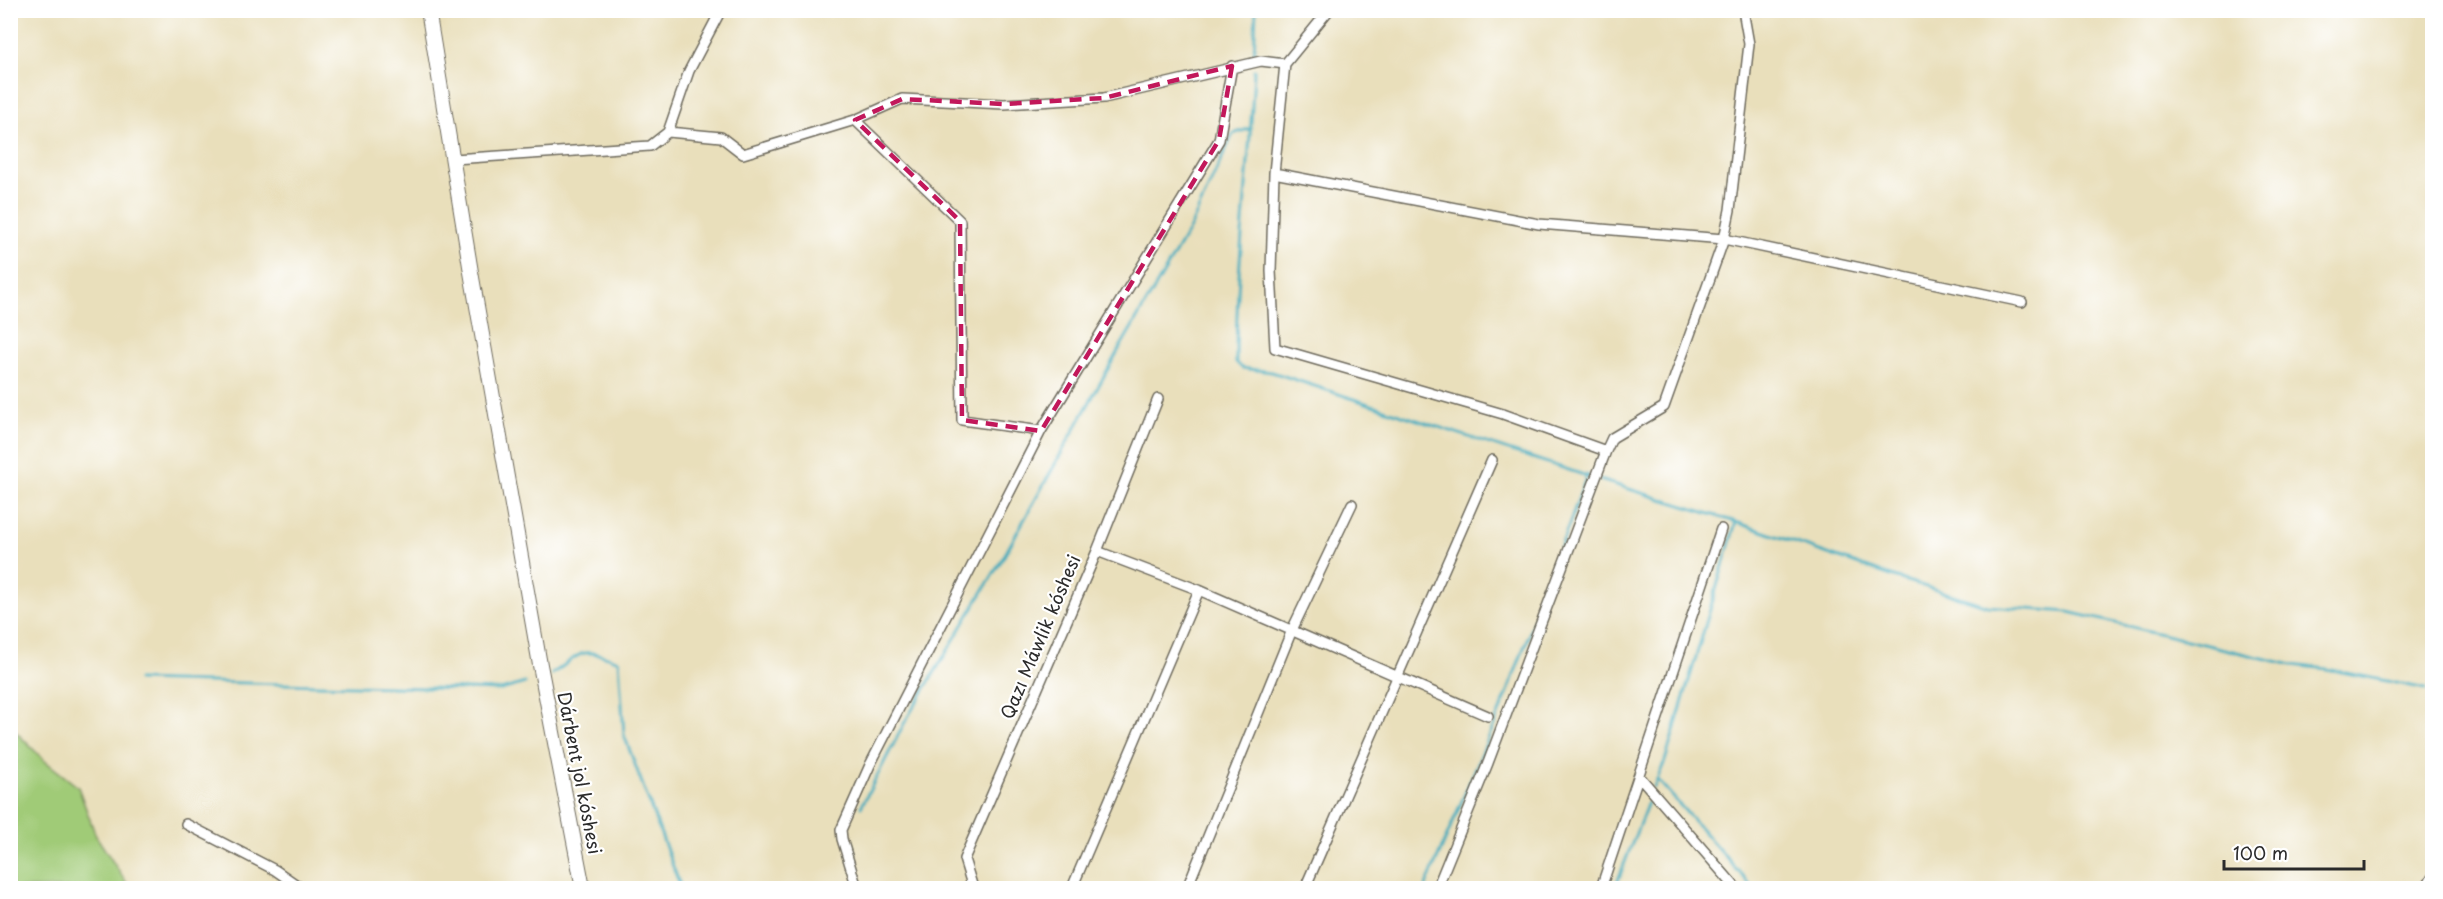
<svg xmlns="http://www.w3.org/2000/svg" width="2443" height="899" viewBox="0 0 2443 899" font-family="'Playpen Sans',sans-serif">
  <rect width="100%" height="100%" fill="#fff"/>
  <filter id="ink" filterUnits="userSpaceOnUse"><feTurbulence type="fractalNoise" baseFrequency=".0167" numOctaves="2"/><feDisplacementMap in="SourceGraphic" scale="12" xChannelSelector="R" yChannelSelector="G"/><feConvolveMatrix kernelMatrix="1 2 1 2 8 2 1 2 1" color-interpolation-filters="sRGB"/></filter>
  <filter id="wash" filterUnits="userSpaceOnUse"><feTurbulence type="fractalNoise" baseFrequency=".008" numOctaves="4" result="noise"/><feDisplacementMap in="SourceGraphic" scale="24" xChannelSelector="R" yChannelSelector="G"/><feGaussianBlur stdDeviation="1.35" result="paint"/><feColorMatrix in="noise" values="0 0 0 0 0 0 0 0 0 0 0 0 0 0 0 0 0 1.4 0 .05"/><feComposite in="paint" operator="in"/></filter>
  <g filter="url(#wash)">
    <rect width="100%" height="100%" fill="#e9dfbb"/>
    <path fill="#a0cb77" stroke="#667b51" stroke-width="1.5" d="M10,726L45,761L78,787L96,836L130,888H11Z"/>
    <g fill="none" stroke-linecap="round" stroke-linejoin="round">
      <path stroke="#3daabc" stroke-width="3" d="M1254,55L1256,10
        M1254,70C1250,167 1236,265 1236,362L1242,368L1272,372L1593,478
        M1600,480L1736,522L1897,578L1988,606L2069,612L2292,665L2327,669L2426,689
        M552,674C584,652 579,646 619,661L624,735L681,888
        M138,680L501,690L525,683
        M1657,779L1753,888
        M1654,787L1665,761L1736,522
        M861,807L906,720L1004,556L1118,351L1190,228L1233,134L1251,128
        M1425,888L1507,694L1587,475
        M1615,888L1648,802"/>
    </g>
  </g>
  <g filter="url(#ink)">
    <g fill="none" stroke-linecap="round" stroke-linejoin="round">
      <defs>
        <path id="minor" d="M1329,10L1285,64L1274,173L1271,271L1275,348L1503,414L1606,451
          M855,120L960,221L962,420L1041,431
          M668,132L721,137L743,154L855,120L902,99L1004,104L1104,98L1261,61L1285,64
          M454,159L650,146L668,132L689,71L721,10
          M1274,173L1539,224L1724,239L2022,302
          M1097,551L1199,590L1488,716
          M1639,776L1736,888
          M186,824L275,870L301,888
          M857,888L842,839L841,830L870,765L1041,431L1219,140L1232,66
          M973,888L964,859L1097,551L1158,399
          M1072,888L1199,590
          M1187,888L1292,630L1352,504
          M1305,888L1492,460
          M1437,888L1488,763L1606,451L1612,438L1664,407L1724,239L1730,210L1749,44L1743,10
          M1601,888L1721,529
          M2426,888L2432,878"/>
        <path id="secondary" d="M428,10L471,272L540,665L583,888"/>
      </defs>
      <use href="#minor" stroke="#6e6a5d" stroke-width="12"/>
      <use href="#secondary" stroke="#6e6a5d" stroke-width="16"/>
      <use href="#minor" stroke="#fff" stroke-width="9"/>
      <use href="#secondary" stroke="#fff" stroke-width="14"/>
    </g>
  </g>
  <path fill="none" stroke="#c2185b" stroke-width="4.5" stroke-dasharray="12 8" stroke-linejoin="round" d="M1232,66L1219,140L1041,431L962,420L960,221L855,120L902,99L1004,104L1104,98Z"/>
  <g text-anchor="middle" stroke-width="4.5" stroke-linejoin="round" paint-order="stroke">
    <g font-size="18" fill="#2b2b2b" stroke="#fff">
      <text transform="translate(1041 637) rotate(-67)" y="6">Qazı Máwlik kóshesi</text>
      <text transform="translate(579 773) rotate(79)" y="6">Dárbent jol kóshesi</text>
    </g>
  </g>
  <rect width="2443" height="899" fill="none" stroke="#fff" stroke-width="36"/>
  <path d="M2224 860v9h140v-9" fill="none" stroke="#2b2b2b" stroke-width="3"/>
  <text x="2233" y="860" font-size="18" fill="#2b2b2b" stroke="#ffffff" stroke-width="4.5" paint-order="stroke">100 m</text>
</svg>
